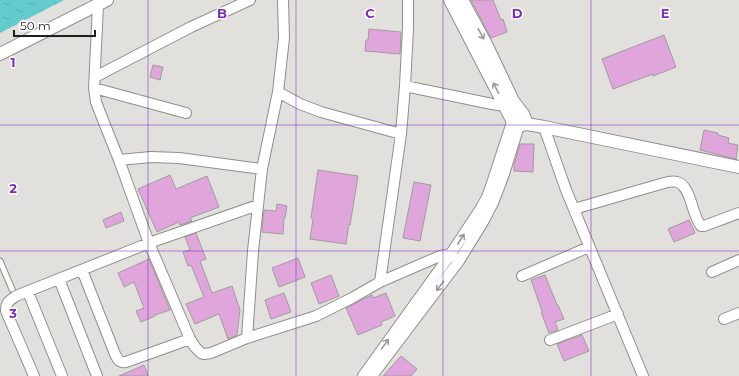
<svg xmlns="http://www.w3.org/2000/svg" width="739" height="376" viewBox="0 0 739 376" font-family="Montserrat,sans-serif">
  <defs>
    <pattern id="water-ripples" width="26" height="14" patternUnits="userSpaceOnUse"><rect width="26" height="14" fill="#64cbcc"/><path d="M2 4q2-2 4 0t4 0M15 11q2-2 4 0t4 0" fill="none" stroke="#56aeaf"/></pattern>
  </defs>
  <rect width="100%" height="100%" fill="#e2e0dd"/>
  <path fill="url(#water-ripples)" d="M0,0H64L0,33Z"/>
  <path fill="#e0a6db" stroke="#9f9c9f" d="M471,0H493L501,20L503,19L507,32L491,38Z
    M369,29L401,32L400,54L365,51L366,40H368Z
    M664,35L676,67L653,76V74L613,89L602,59Z
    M153,65L163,67L160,80L150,77Z
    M704,130L718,133V135L729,138L728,143L738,145L736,159L700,150Z
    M520,144H534L533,172L514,171V165Z
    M318,170L358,176L350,225L349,224L346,244L310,239L313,219L311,218Z
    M170,175L176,189L207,176L219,207L190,218L192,221L180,225L179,222L157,232L138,189Z
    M414,182L431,185L420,241L403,238Z
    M277,204L287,206L285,218L284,217L283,234L262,232L264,210L276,211Z
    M121,212L124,221L106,228L103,220Z
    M689,220L695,233L674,242L668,229Z
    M196,233L206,259L200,261L212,293L232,286L240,310L237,335L228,339L219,314L195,324L186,304L204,297L191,265L188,266L183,252L190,250L185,237Z
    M298,258L305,277L279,287L272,268Z
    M149,259L170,310L155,315V316L141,322L136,311L144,308L134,282L124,287L118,273Z
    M331,275L339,296L319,304L311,283Z
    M545,275L557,305H558L564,319L555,322L558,330L549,333L541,312L542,311L531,280Z
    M284,293L291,312L271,319L265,300Z
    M386,293L395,316L381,322L382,325L358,335L346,308L372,295L373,298Z
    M582,335L589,351L564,361L557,344Z
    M401,356L417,369L411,376H383Z
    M144,365L148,376H119Z"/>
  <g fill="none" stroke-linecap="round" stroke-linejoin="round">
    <defs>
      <path id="service" d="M0,261L12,289"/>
      <path id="minor" d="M98,5L94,88L96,102L101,115L119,160L149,243L190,339L195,347L201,353L204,354L211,353L247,338L316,316L352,298L380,282L440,256C449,253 451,255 459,261
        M95,77L191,27L250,0
        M405,86L492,104L505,106
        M94,88L186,113
        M278,92L300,104L321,112L401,134
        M544,127L566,190L643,376
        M119,160L151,157L179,158L262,169
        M574,209L664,183C668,182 673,181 677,182C691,185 692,216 701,226H704L739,213
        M82,270L115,354C118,360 119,363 126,362L190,339
        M712,272L739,260
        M522,276L589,247
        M59,279L97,376
        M380,282L401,134L405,86L408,28V0
        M28,292L62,376
        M724,319L739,313
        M247,338L253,251L262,169L278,92L284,38L283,0
        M550,340L618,314
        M34,376L6,311C6,302 9,301 16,296L149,243L258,205
        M363,376L450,255L481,208L487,197L491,186L514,116
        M372,376L459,261L483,222L493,203L504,174L521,119"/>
      <path id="tertiary" d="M450,0L512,120L518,126L527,124L544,127L739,167
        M462,0L486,44L513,101L523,114L527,124
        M0,54L107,0"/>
    </defs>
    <use href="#service" stroke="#8f8e8b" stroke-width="7"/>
    <use href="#minor" stroke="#8f8e8b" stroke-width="12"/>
    <use href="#tertiary" stroke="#8f8e8b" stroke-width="14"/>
    <use href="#service" stroke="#fff" stroke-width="5"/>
    <use href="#minor" stroke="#fff" stroke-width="10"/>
    <use href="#tertiary" stroke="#fff" stroke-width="12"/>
  </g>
  <defs><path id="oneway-shaft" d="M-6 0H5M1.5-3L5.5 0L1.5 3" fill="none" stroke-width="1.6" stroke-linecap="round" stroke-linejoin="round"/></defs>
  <g stroke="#9a9a99">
    <use href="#oneway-shaft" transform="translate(481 34) rotate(62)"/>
    <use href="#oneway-shaft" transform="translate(496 88) rotate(-117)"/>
    <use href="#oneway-shaft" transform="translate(461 239) rotate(-57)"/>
    <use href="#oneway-shaft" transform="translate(440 286) rotate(127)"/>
    <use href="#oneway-shaft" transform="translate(385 344) rotate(-54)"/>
  </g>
  <path fill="none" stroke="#7b2cbf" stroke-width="1" stroke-opacity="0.55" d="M148,0V376M296,0V376M443,0V376M591,0V376M0,125H739M0,251H739"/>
  <g font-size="13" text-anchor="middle" font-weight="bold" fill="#7b2cbf" stroke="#fff" stroke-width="3" stroke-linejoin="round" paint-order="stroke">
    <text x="222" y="18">B</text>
    <text x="370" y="18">C</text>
    <text x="517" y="18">D</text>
    <text x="665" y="18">E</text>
    <text x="13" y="67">1</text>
    <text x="13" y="193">2</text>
    <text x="13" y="318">3</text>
  </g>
  <path d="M14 30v6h81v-6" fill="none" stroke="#1f1e1d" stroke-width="2"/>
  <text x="20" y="30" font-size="12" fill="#1f1e1d" stroke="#ffffff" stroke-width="3" paint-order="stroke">50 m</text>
</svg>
